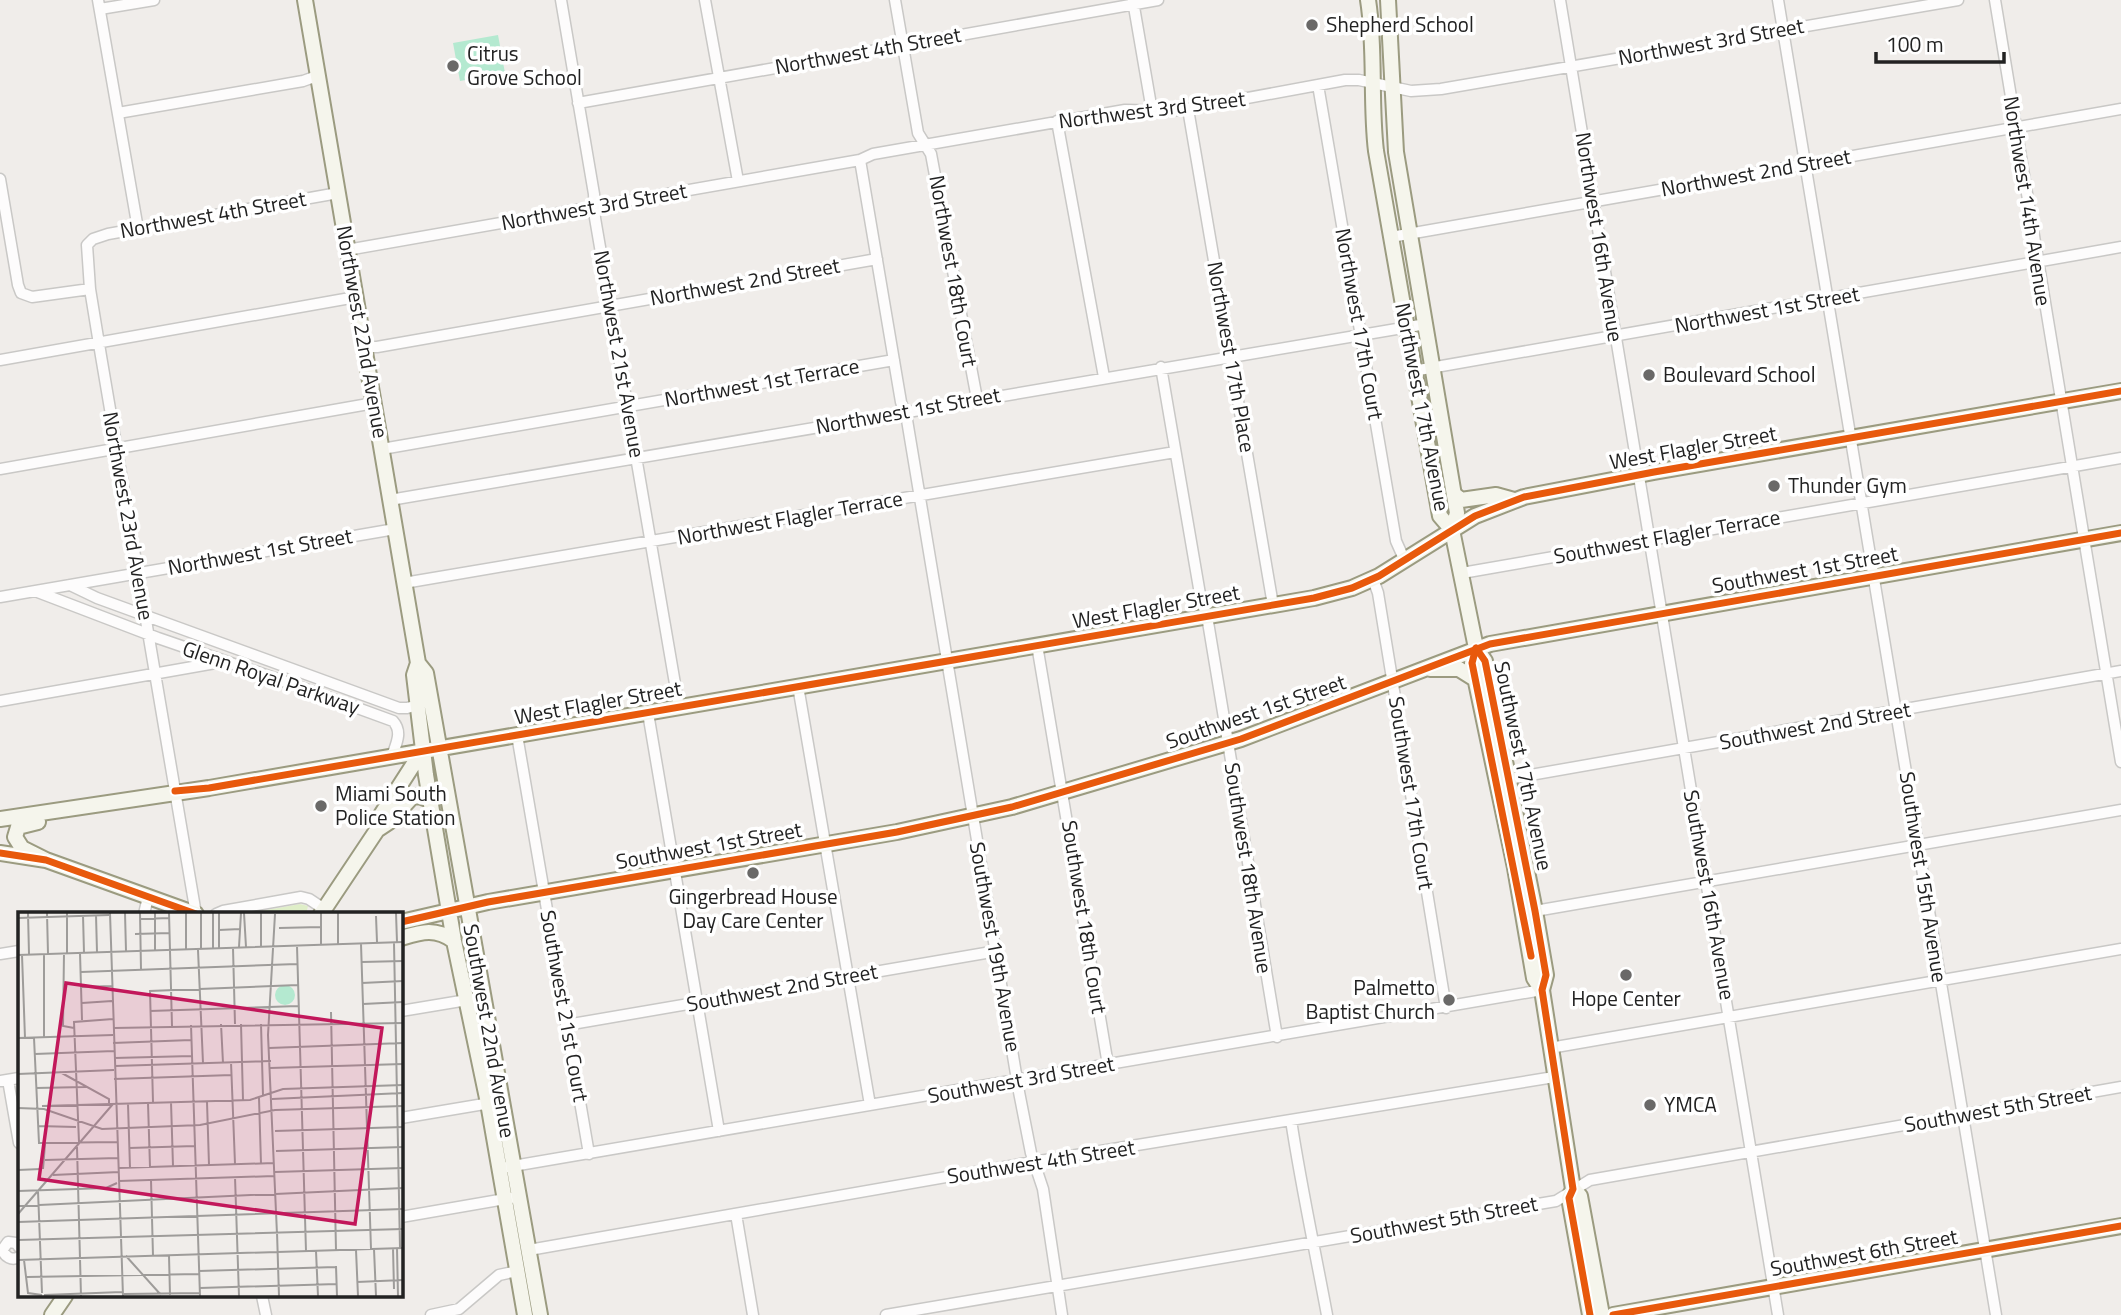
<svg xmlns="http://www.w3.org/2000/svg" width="2121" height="1315" viewBox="0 0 2121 1315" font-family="'Titillium Web',sans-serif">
  <rect width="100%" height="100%" fill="#f0edea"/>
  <path fill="#dfeec8" d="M300,904L308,906L306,914H244Z"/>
  <path fill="#b4e9d0" d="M498,35L505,73L460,81L453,43Z"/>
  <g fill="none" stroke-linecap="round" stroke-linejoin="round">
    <defs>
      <path id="street" d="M98,0L138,229
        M561,0L594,194L595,218L679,707
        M705,0L738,181
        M895,0L918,133L931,154L977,399
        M1560,0L1778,1315
        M1778,0L1996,1315
        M1995,0L2121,762
        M1133,1L1152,111
        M100,9L154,0
        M1318,85L1396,541L1405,561
        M578,103L1158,0
        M1188,109L1273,605
        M118,113L303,81L317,76
        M1057,121L1104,377
        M860,160L901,402L907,420L1019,1092L1031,1153L1043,1189L1062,1315
        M0,179L18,285L21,293L32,297L90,289
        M1391,237L2121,109
        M347,250L860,160L873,154L1125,110L1169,111L1188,109L1345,80H1359L1411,91L1441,89L1958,0
        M364,347H377L877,259
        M0,360L356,297
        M1161,367L1201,600L1207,616L1277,1037
        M1413,371L2121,247
        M382,449L894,360
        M0,469L374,403
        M390,500L1426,324
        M1462,573L2121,458
        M1373,579L1378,593L1446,1008
        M404,583L1175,452
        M70,585L97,598L399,708H407L418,705
        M35,591L158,638L289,683L393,721C403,732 396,744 392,756
        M0,597L395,529
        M1037,645L1108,1065
        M798,686L870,1105
        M0,701L221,662
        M648,713L719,1131
        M517,735L589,1154
        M1508,779L2121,671
        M1535,911L2121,810
        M144,914L148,897
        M196,914L101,356L90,289L87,245L93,239L108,234L338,193
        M216,914L223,911L301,897L309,899L324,909
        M0,954L19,951
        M401,1011L473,999
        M566,1025L997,951
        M1550,1048L2121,949
        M8,1080L19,1143
        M0,1081L19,1078
        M401,1118L502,1101
        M1291,1120C1301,1186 1315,1250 1327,1315
        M507,1167L1542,990
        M736,1214L753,1315
        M401,1217L511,1198
        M19,1247L16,1243L8,1242L3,1249C4,1257 12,1261 19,1257
        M529,1250L1021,1164L1554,1077
        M262,1296L266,1315
        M431,1315L459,1309L499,1275L517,1271
        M886,1315L1556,1201L1590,1180L2121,1087"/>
      <path id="secondary" d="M305,0L418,663L426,673L540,1315
        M1368,0C1376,50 1370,101 1376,151L1440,516L1452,530L1476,648L1485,661L1535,911L1546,975L1542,990L1573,1189L1569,1198L1590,1315
        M1388,0L1396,152L1457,513L1452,530
        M1455,495L1461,500L1496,495L1514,500
        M1476,648L1472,663L1515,868L1534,978L1542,990
        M418,663L414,675L426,775L454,941L488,1103L525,1315
        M1430,669H1459L1475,679
        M0,819L209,788L1314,598L1352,588L1379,576L1475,516L1524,497L1654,472L2121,391
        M38,822L18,827L15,837L22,848L46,860
        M377,830L379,818L422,751
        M0,853L46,860L196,914
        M321,914L377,830L389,822L412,797L419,796L430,800
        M401,922L488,902L897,832L1012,807L1241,739L1490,644L2121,533
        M401,938C421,932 435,927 454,941
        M1573,1189L1580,1196L1602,1315
        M52,1315L65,1296
        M1613,1315L2121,1226"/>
    </defs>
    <use href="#street" stroke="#c9c8c6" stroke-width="13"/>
    <use href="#secondary" stroke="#9b9b80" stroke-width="18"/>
    <use href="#street" stroke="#fdfcfc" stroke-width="10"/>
    <use href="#secondary" stroke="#f5f5ec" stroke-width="14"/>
    <defs>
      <path id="cycleway" d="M1476,648L1485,661L1535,911L1546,975L1542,990L1573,1189L1569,1198L1590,1315
        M1476,648L1472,663L1531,956
        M175,791L209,788L1314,598L1352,588L1379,576L1475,516L1524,497L1654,472L2121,391
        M0,853L46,860L196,914
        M401,922L488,902L897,832L1012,807L1241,739L1490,644L2121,533
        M1613,1315L2121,1226"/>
    </defs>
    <use href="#cycleway" stroke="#fff" stroke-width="11"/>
    <use href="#cycleway" stroke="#e8590c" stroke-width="7"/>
  </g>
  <g fill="#6a6968" stroke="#fff" stroke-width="2.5">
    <circle cx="1312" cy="25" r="7"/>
    <circle cx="453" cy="66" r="7"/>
    <circle cx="1649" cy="375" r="7"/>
    <circle cx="1774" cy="486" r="7"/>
    <circle cx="321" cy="806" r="7"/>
    <circle cx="753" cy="873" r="7"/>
    <circle cx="1626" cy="975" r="7"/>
    <circle cx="1449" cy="1000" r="7"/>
    <circle cx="1650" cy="1105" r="7"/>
  </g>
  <g text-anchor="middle" stroke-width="7" stroke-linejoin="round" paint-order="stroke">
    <g font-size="21" fill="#222" stroke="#fff" text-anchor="start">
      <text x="1326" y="32">Shepherd School</text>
      <text x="467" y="61">Citrus<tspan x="467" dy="24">Grove School</tspan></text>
      <text x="1663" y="382">Boulevard School</text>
      <text x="1788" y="493">Thunder Gym</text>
      <text x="335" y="801">Miami South<tspan x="335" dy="24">Police Station</tspan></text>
      <text x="753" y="904" text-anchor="middle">Gingerbread House<tspan x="753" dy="24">Day Care Center</tspan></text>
      <text x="1435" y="995" text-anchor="end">Palmetto<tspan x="1435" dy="24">Baptist Church</tspan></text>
      <text x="1626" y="1006" text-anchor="middle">Hope Center</text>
      <text x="1664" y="1112">YMCA</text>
    </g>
    <g font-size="21" fill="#222" stroke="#fff">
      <text transform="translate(1711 42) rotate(-10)" y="7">Northwest 3rd Street</text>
      <text transform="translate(868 51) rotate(-10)" y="7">Northwest 4th Street</text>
      <text transform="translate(1152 110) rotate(-7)" y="7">Northwest 3rd Street</text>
      <text transform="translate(1756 173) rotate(-10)" y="7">Northwest 2nd Street</text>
      <text transform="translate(2027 201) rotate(81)" y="7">Northwest 14th Avenue</text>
      <text transform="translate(594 207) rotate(-10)" y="7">Northwest 3rd Street</text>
      <text transform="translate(213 215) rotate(-10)" y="7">Northwest 4th Street</text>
      <text transform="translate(1599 237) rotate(81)" y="7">Northwest 16th Avenue</text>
      <text transform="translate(953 271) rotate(80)" y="7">Northwest 18th Court</text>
      <text transform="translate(745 282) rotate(-10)" y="7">Northwest 2nd Street</text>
      <text transform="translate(1767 310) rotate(-10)" y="7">Northwest 1st Street</text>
      <text transform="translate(1359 324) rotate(80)" y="7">Northwest 17th Court</text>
      <text transform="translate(362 332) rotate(80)" y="7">Northwest 22nd Avenue</text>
      <text transform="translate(619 354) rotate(80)" y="7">Northwest 21st Avenue</text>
      <text transform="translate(1231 357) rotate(80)" y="7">Northwest 17th Place</text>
      <text transform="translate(762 383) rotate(-10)" y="7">Northwest 1st Terrace</text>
      <text transform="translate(1422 407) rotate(79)" y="7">Northwest 17th Avenue</text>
      <text transform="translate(908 411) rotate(-10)" y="7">Northwest 1st Street</text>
      <text transform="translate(1693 448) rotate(-10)" y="7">West Flagler Street</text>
      <text transform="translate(128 516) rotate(80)" y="7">Northwest 23rd Avenue</text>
      <text transform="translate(790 518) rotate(-10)" y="7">Northwest Flagler Terrace</text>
      <text transform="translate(1667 537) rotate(-10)" y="7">Southwest Flagler Terrace</text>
      <text transform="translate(260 552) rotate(-10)" y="7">Northwest 1st Street</text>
      <text transform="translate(1805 570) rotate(-10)" y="7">Southwest 1st Street</text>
      <text transform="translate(1156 607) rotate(-10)" y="7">West Flagler Street</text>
      <text transform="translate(271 678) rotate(19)" y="7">Glenn Royal Parkway</text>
      <text transform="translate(598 703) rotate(-10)" y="7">West Flagler Street</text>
      <text transform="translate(1256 712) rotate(-19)" y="7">Southwest 1st Street</text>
      <text transform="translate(1815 726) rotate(-10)" y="7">Southwest 2nd Street</text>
      <text transform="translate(1523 766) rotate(78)" y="7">Southwest 17th Avenue</text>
      <text transform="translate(1411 793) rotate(81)" y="7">Southwest 17th Court</text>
      <text transform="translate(709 846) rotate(-10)" y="7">Southwest 1st Street</text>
      <text transform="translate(1248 868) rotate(81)" y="7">Southwest 18th Avenue</text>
      <text transform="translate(1923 877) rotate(81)" y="7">Southwest 15th Avenue</text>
      <text transform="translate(1709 895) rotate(80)" y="7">Southwest 16th Avenue</text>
      <text transform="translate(1084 917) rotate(81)" y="7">Southwest 18th Court</text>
      <text transform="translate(995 947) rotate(80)" y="7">Southwest 19th Avenue</text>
      <text transform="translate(782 988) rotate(-10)" y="7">Southwest 2nd Street</text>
      <text transform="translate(564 1006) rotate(80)" y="7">Southwest 21st Court</text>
      <text transform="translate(489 1031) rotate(80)" y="7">Southwest 22nd Avenue</text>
      <text transform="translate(1021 1080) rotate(-10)" y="7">Southwest 3rd Street</text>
      <text transform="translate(1998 1109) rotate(-10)" y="7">Southwest 5th Street</text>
      <text transform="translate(1041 1162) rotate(-9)" y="7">Southwest 4th Street</text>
      <text transform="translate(1444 1220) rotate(-10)" y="7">Southwest 5th Street</text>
      <text transform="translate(1864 1253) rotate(-10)" y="7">Southwest 6th Street</text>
    </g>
  </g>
  <g transform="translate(18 912)">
    <rect width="385" height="385" fill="#f0edea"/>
    <path d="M257 83a10 10 0 1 1 20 0a10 10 0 1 1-20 0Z" fill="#b4e9d0"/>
    <path fill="none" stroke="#9e9c9a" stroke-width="2" d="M10,1L11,42M29,1L30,42M49,1V41M92,1L105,384M107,1L108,39M122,1L123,58M137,1V38M151,1L154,114M168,1V37M183,1V37M195,1V36M201,1V36M226,1L228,35M243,1V35M303,1V32M320,1V32M378,1L379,30M257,2L250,123L259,322M65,3L66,41M78,3L79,40M358,4L359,30M0,6L91,3M122,7L152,6M261,16L303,15M201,18L222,17M117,22L152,21M376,31L382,336M343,32L353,337M279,34L288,339M221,35L223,1M215,36L217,112M180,38L185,151M46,41L45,114L56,116M62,41L64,108M0,43L385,30M4,43L7,126M26,43V126M344,50L385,49M63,60L279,52M344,71L385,69M63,75L94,74M64,91L94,89M345,92L385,90M132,99L280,94M313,100L318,338M203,112L205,151M223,112L225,188M243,112L245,184M173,113L182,384M96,116L385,111M0,126L95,123M16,126L21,231L99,230M95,131L173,128M251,136L385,131M17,142L96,139M96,146L174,144M213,150L217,252M97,154L253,149M252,156L385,152M42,160L91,187V191M0,162L96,158M96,167L214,163M18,176L67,175M241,186L243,252M254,187L385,181M135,190L132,79L280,73M153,190L155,254M189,190L191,253M130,191L132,255M110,192L112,256M24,194L232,188L265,177L385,173M0,196L26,197L84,217L182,213L257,198L385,194M20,214L58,215M257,219L385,215M61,230L56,110L95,107M59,235L63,384M111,236L177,234M258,239L385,235M27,248L100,246M101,256L256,251M25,257L27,232M0,258L23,257M257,260L385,256M35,263L101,260M217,265L221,384M133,268L135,344M101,269L256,264M0,279L88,276L99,271M20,279L24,381M0,294L385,276M0,302L95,192M0,310L385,297M259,320L261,384M0,328L385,317M375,336L376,377M379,336L380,384M356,337L358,384M338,338L340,384M298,339L300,384M108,344L143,383M151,344L152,383M0,348L385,336M6,348L10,381L24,383M318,354L319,384M181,359L318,355M9,365L181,362M339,370L385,368M182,376L319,372M106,382L182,381M26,383L104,380"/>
    <path fill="#c2185b" fill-opacity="0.15" stroke="#c2185b" stroke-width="3.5" d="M48,71L364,116L337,312L21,267Z"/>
    <rect width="385" height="385" fill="none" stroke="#222" stroke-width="3.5"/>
  </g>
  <path d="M1876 52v10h128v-10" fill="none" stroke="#222222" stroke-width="3.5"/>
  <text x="1886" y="52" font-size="21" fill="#222222" stroke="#ffffff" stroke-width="5" paint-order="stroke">100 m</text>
</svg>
